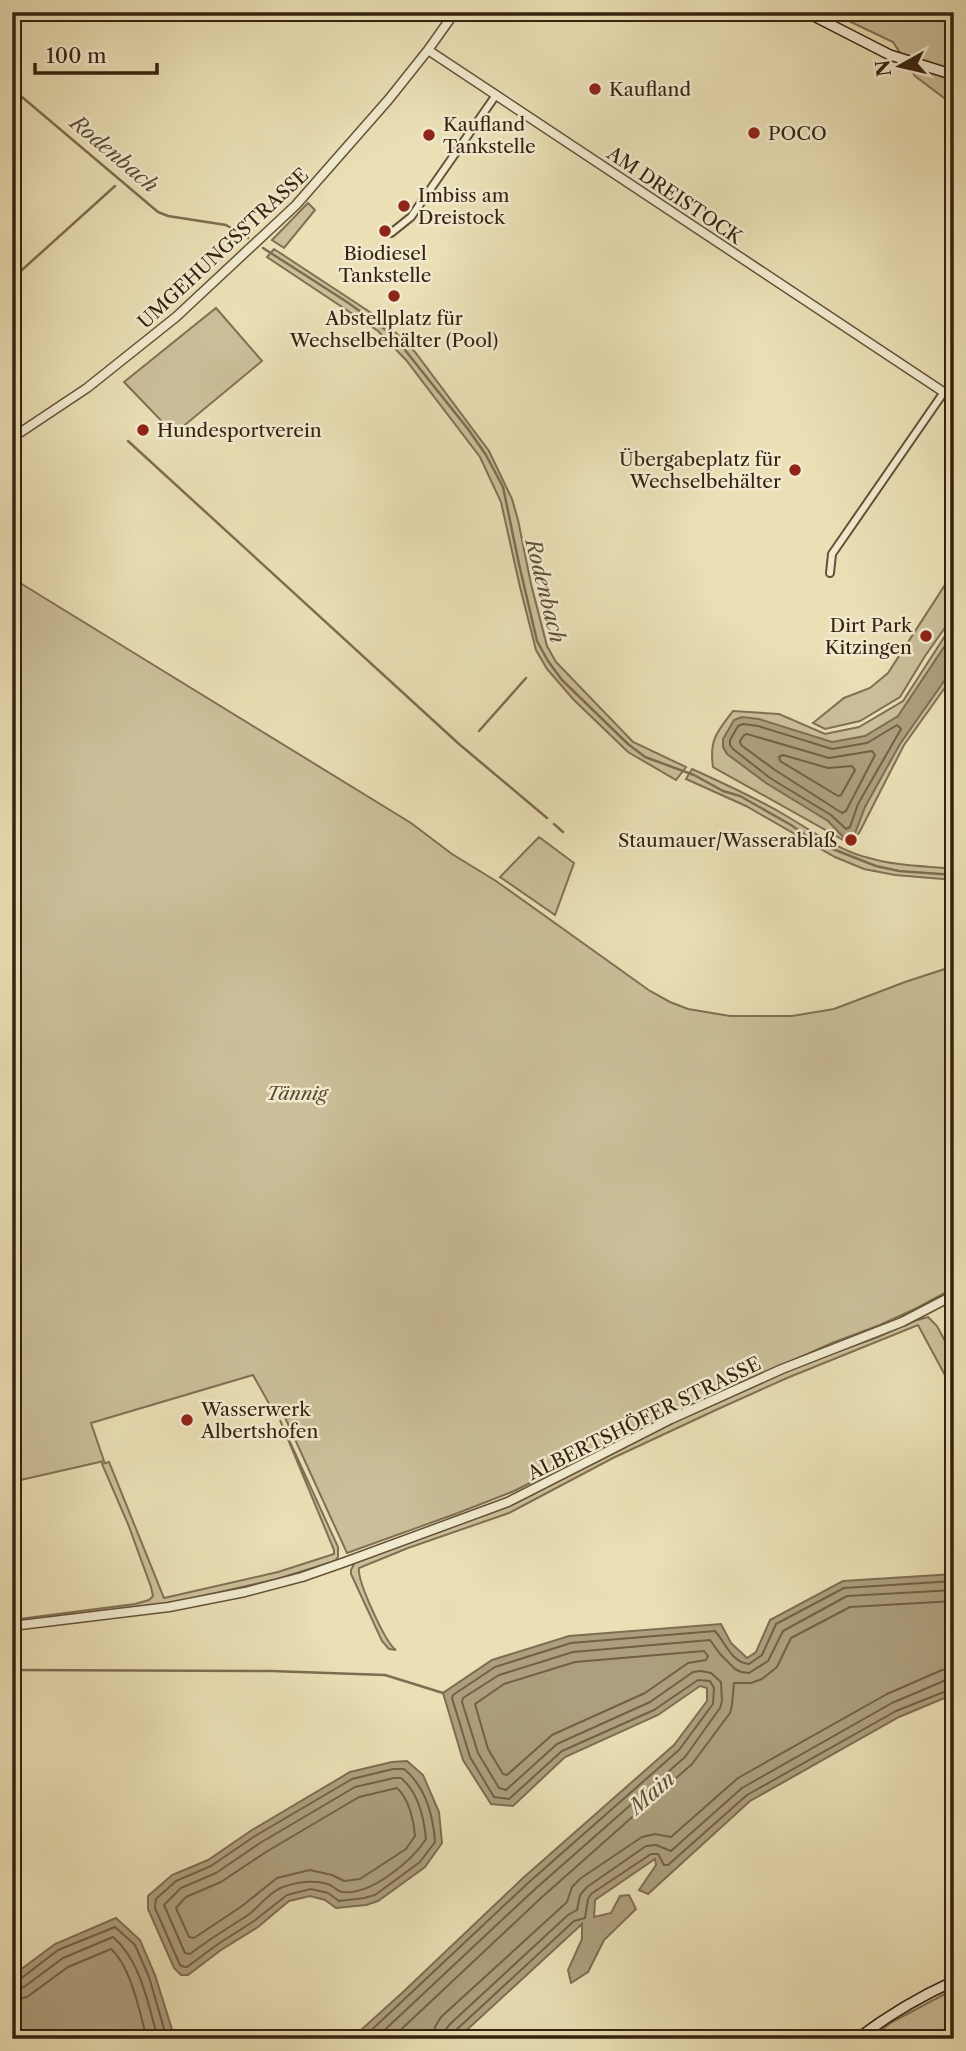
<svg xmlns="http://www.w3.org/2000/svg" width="966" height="2051" viewBox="0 0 966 2051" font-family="'Libre Caslon Text',serif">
  <rect width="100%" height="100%" fill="#eadfb5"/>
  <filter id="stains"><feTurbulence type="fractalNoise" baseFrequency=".00286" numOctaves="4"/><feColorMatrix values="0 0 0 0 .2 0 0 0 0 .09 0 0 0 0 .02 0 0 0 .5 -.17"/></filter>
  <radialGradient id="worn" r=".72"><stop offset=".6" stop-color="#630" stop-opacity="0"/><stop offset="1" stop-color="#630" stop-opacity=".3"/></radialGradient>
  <path fill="#cbbf99" stroke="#807054" stroke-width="2" d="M830,12H954V103L944,98L915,76L893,42Z
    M308,203L315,210L284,248L272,240Z
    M274,249L385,322L415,352L489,451L512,499L518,520L531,584L547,646L556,662L633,742L686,767L676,780L628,752L573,699L547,669L536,650L520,587L501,502L480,457L406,360L378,331L267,257Z
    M216,308L262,361L174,434L124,382Z
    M954,571V615L925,656L900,697L860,721L825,729L813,723L844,698L870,688L888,673Z
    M12,578L411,823L452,854L496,881L650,991L670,1002L688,1009L730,1016H792L834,1009L905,982L954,966V1288L917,1308L880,1325L832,1343L616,1440L514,1491L458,1513L347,1553L283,1413L276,1416L253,1375L91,1423L104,1461L12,1482Z
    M954,622V675L904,745L859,833L847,842L713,767C709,740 717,732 733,711L779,714L825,734L859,727L903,701Z
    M692,769C723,783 754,797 783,814C811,830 837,850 869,858C896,866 926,866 954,869V880L895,875L864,869L835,857L746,806L686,779Z
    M539,837L574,863L555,915L500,877Z
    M928,1317L937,1326L954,1358V1392L918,1325L787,1378L718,1409L613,1458L509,1513L408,1548L359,1568C357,1581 386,1644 396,1650L389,1649L382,1641L351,1574V1570L355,1562L519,1501L661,1428L800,1365L878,1337L914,1321Z
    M280,1420L338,1547V1557L335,1561L277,1579L177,1602L139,1609L12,1623V1620L135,1604L149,1600L153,1596L151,1587L128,1524L102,1464L109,1462L164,1598L278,1572L334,1554V1550Z
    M954,1989V2039H869L892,2022Z"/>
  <path fill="#ad9f7d" stroke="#7d6d51" stroke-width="2" d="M954,632V667L900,744L865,807L854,836L847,841L828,821L766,783L727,754L723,747V739L734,720L742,717L759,719L832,742L865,736L898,716Z
    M954,1574V1694L899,1717L750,1801L648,1894L639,1890L656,1865L655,1859L595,1900L594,1917L611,1913L620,1896L629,1895L636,1909L604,1940L588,1972L571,1983L568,1970L582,1939V1924L457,2039H351L402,1993L523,1878L674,1745L707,1701V1688L700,1686L658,1715L565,1757L513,1806L491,1804L463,1760L443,1693L492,1660L569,1636L721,1624L731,1643L747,1658L756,1652L770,1620L843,1581Z
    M407,1761L423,1775L439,1812L442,1843L425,1867L378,1901L366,1905L336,1908L325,1900L310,1896L289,1901L258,1927L221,1950L188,1975H181L174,1968L148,1909V1896L172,1875L208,1860L252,1830L350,1772L392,1762Z
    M116,1918L140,1940L155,1975L175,2039H12V1976L55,1944Z"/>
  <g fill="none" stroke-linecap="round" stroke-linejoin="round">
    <path stroke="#726046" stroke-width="2" d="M743,724L758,726L832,749L867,743L897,725L901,729L858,804L850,827L846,829L831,815L770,778L733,749L730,745V740L738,726Z
      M747,734L829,758L872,751L875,755L846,811L842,813L775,770L741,745L740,741L744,735Z
      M783,755L828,768L852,766L855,770L841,795L838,796L780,761L779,757Z
      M704,1651L708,1656L706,1660L688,1663L645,1693L552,1735L507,1775L503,1774L488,1749L475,1704L504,1684L575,1662Z
      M393,1769H404C426,1787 433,1814 435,1842L420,1862L375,1895L364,1898L339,1901L328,1893L311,1889L287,1895L254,1921L218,1944L187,1967H184L180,1965L155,1908L156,1899L176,1881L211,1866L255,1836L352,1779Z
      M394,1778H401C418,1792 424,1818 426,1839C412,1861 370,1896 342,1892C337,1891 333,1886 328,1884C313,1880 301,1881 286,1886C271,1890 260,1906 248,1915C228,1928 208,1940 190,1954L185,1953L164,1905L181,1888L216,1873L260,1843L355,1787Z
      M397,1788C409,1799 414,1821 415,1836L406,1849L360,1879L344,1881L332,1875L310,1870L277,1878L242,1906L194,1938L189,1937L176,1908L186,1897L221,1882L266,1852L359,1797Z
      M12,1981L19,1980L58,1950L115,1927L135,1945L149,1977L167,2039
      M12,1990L24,1987L63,1958L113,1937C141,1961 148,2004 158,2039
      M12,2000L27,1997L68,1967L111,1949C131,1966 140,2014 147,2039
      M362,2039L528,1883L679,1750L713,1704L714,1688L710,1681L698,1680L654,1710L562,1751L509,1799L494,1797L470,1757L452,1698L453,1695L495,1667L571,1643L715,1631C725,1642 732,1663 749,1664L762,1655L776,1624L844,1588L954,1581
      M375,2039L534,1890L685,1757L720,1708L722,1701L721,1682L711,1673L701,1671L693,1672L650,1702L557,1744L506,1790L499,1788L478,1753L462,1702L463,1698L499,1675L573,1652L710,1640L720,1654L735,1669L741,1672L749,1673L768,1661L783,1631L847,1596L954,1590
      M391,2039L541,1898L692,1764L730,1713L732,1705L734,1683H751L762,1679L777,1667L791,1638L850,1607L954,1601
      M433,2039L435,2027L441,2017L567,1902L572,1887L581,1878L642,1837L655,1834L671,1837L738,1778L887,1694L942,1670L954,1669
      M444,2039L445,2031L449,2025L568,1915L577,1910L580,1895L587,1887L646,1846L656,1845L671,1851L742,1788L892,1703L946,1680L954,1679
      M453,2039L455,2031L574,1921L585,1918L588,1899L591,1894L651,1854H658L664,1865H668L747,1795L896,1711L954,1688"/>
    <path stroke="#7d6d51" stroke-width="2.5" d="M12,84L22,97L158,212L168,216L226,225L248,238
      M263,248L347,302L393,335L468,429L486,455L503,487L519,564L537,641L548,661L562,680L628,744L645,757L694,775L723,791L740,796L791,825L815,842L876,866L899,871L954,875
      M12,279L115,186
      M128,441L459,744L547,818
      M479,731L526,678
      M554,824L563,832
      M12,1670L271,1671L385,1675L443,1693"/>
    <defs>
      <path id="minor" d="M391,233L411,217L496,95
        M830,573L832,554L944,392"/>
      <path id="tertiary" d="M428,50L954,399
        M12,438L87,388L176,317L296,205L389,99L428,50L455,12
        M12,1626L169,1607L245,1592L302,1577L345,1562L508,1502L671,1419L782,1369L902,1322L954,1295"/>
      <path id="secondary" d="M806,12L890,55L954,75
        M857,2039C887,2016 919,1997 954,1981"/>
    </defs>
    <use href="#minor" stroke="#635138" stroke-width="10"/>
    <use href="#tertiary" stroke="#635138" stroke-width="11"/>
    <use href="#secondary" stroke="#36220f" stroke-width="12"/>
    <use href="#minor" stroke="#f1eacf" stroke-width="6"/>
    <use href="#tertiary" stroke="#f1eacf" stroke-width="8"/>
    <use href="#secondary" stroke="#f1eacf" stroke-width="9"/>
  </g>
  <g fill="#8f2418" stroke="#f1eacf" stroke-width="2.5">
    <circle cx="595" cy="89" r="7"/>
    <circle cx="754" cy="133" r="7"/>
    <circle cx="429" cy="135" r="7"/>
    <circle cx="404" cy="206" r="7"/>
    <circle cx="385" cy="231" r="7"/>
    <circle cx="394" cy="296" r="7"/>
    <circle cx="143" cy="430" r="7"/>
    <circle cx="795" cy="470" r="7"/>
    <circle cx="926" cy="636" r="7"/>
    <circle cx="851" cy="840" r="7"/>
    <circle cx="187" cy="1420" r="7"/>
  </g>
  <g text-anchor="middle" stroke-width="5" stroke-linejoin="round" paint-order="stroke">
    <g font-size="19" fill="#36220f" stroke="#f1eacf" text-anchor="start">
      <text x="609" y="96">Kaufland</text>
      <text x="443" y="131">Kaufland<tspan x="443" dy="22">Tankstelle</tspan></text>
      <text x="768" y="140">POCO</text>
      <text x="418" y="202">Imbiss am<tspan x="418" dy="22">Dreistock</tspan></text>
      <text x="385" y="260" text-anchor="middle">Biodiesel<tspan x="385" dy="22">Tankstelle</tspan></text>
      <text x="394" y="325" text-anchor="middle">Abstellplatz für<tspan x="394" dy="22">Wechselbehälter (Pool)</tspan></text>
      <text x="157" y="437">Hundesportverein</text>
      <text x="781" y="466" text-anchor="end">Übergabeplatz für<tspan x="781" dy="22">Wechselbehälter</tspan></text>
      <text x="912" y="632" text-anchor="end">Dirt Park<tspan x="912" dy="22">Kitzingen</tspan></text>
      <text x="837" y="847" text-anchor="end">Staumauer/Wasserablaß</text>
      <text x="201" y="1416">Wasserwerk<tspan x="201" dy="22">Albertshofen</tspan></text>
    </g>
    <g font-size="19" fill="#36220f" stroke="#f1eacf">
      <text transform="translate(675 195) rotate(34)" y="7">AM DREISTOCK</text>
      <text transform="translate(223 248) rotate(-43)" y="7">UMGEHUNGSSTRASSE</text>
      <text transform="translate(644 1418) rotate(-26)" y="7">ALBERTSHÖFER STRASSE</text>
    </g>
    <g font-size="19" font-style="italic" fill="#5b4932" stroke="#f1eacf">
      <text x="297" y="1100">Tännig</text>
    </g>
    <g font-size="21" font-style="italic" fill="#604e36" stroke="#f1eacf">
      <text transform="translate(114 154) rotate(40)" y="7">Rodenbach</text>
      <text transform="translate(545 591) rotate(76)" y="7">Rodenbach</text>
      <text transform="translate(652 1793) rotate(-41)" y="7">Main</text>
    </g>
  </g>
  <rect width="966" height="2051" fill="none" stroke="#eadfb5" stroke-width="42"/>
  <rect x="14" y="14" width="938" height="2023" fill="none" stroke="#36220f" stroke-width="3.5"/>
  <rect x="21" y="21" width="924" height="2009" fill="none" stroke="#36220f" stroke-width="2"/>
  <g transform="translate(900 66) rotate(262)" stroke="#f1eacf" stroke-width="5" paint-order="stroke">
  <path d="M0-5L12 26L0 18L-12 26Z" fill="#36220f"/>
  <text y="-10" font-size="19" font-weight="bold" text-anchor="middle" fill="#36220f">N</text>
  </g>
  <path d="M35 63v10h122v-10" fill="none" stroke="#36220f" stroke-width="3.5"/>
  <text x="46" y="63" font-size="21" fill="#36220f" stroke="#f1eacf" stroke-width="5" paint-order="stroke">100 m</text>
  <rect width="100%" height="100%" filter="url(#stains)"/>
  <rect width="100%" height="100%" fill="url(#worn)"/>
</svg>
